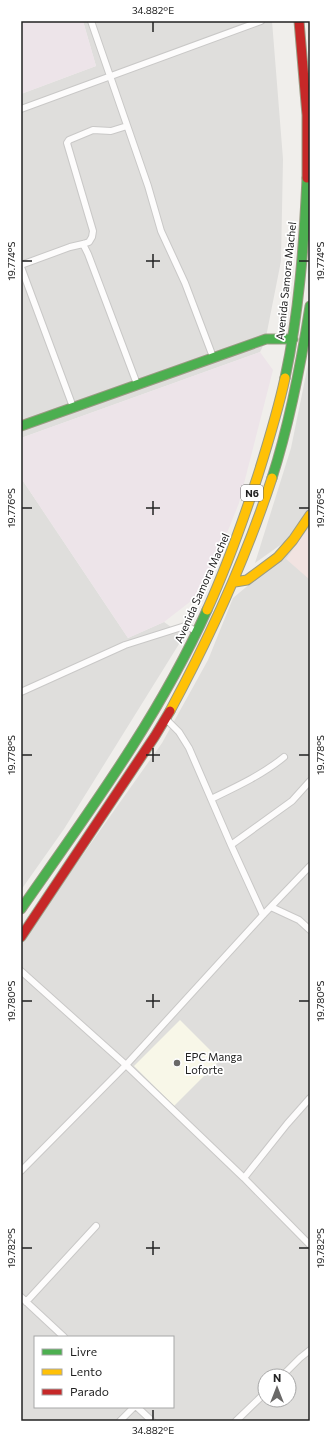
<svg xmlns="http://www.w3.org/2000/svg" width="331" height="1442" viewBox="0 0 331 1442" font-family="Commissioner,sans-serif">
  <rect width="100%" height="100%" fill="#f0eeeb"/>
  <path fill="#dfdedc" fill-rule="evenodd" d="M83,21H272L283,159L281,261L265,342L260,352L21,438V94L96,66Z
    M310,355V506L286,541L255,563L291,448Z
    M21,478L128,638L164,622L184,636L64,829L21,890Z
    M310,522V1421H21V942L162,743L208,660L233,598L288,552ZM35,1337H173V1407H35ZM265,1376H289V1400H265Z"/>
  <path fill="#f1e3e1" d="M310,526V580L286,559Z"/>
  <path fill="#ede4e9" d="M21,21H83L96,66L21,94Z
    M260,352L273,370L239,503L204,591L164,622L128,638L21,478V438Z"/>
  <path fill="#f8f7e8" d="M180,1020L220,1060L174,1106L134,1066Z"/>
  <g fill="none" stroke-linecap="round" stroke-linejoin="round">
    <defs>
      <path id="street" d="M91,21L148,186L161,231L185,283L213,357
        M21,109L261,21
        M83,244L88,254L137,384
        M21,265L70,247L83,244L89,242L92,237L93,231L67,143L69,140L93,130L111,131L127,126
        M21,267L73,407
        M21,692L125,645L185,626L197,631
        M166,719L179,732L189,748L231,845L263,915
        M211,799C236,787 262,775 284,757
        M231,845L292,801L310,781
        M271,907L299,920L310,930
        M21,971L126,1065L244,1178L310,1245
        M21,1171L126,1065L263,915L310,866
        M244,1178L287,1124L310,1098
        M21,1297L64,1337
        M26,1302L96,1226
        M282,1376L300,1358L310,1350
        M137,1407L152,1421
        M120,1421L134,1407
        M236,1421L265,1393"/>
      <path id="fast" d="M285,378C299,313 304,245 307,178
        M21,426L266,339H293
        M272,478C290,422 301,364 310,306
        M21,909C88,813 159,717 207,610"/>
      <path id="slow" d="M235,582L247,580L278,557L293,540L310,515
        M207,610C227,566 243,521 258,475C268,443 278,411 285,378
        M170,711C211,635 245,561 272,478"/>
      <path id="jam" d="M299,21L307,115V178
        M21,937L155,736L170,711"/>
    </defs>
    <use href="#street" stroke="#c9c8c7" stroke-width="8"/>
    <use href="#fast" stroke="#999a82" stroke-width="11"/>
    <use href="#slow" stroke="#999a82" stroke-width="11"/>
    <use href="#jam" stroke="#999a82" stroke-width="11"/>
    <use href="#street" stroke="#fdfcfc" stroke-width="6"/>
    <use href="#fast" stroke="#4caf50" stroke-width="9"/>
    <use href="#slow" stroke="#ffc107" stroke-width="9"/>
    <use href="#jam" stroke="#c62828" stroke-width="9"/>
  </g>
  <path fill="none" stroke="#222" stroke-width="1.5" d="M153,22V32M153,254V268M22,261H32M146,261H160M299,261H309M153,501V515M22,508H32M146,508H160M299,508H309M153,748V762M22,755H32M146,755H160M299,755H309M153,994V1008M22,1001H32M146,1001H160M299,1001H309M153,1241V1255M22,1248H32M146,1248H160M299,1248H309M153,1410V1420"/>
  <circle fill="#6a6968" stroke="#fff" stroke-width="1.5" cx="177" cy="1063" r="4"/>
  <g text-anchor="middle" stroke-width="3.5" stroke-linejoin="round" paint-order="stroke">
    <rect fill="#fff" stroke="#646464" stroke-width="1" x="241" y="485" width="22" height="16" rx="3"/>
    <g font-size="10" font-weight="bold" fill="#222">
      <text x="252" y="497">N6</text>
    </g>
    <g font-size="11" fill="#222" stroke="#fff">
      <text transform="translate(286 281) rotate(-84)" y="4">Avenida Samora Machel</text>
      <text transform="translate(202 588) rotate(-66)" y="4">Avenida Samora Machel</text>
    </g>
    <g font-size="11" fill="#222" stroke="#fff" text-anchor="start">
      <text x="185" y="1061">EPC Manga<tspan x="185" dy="13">Loforte</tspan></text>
    </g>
  </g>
  <rect width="331" height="1442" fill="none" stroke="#ffffff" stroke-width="44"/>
  <rect x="34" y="1336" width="140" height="72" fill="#ffffff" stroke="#a7a7a7"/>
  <rect x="42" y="1349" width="20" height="6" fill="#4caf50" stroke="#a7a7a7"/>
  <text x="70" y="1356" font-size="12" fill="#222222">Livre</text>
  <rect x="42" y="1369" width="20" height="6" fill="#ffc107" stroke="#a7a7a7"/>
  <text x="70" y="1376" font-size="12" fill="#222222">Lento</text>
  <rect x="42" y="1389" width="20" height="6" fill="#c62828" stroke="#a7a7a7"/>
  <text x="70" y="1396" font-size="12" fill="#222222">Parado</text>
  <g transform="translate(277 1388)"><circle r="19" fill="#ffffff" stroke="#a7a7a7"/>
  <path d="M0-3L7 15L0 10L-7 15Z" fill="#6a6968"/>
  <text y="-6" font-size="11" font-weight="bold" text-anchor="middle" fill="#222222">N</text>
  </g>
  <rect x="22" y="22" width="287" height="1398" fill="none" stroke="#222" stroke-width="1.5"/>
  <g font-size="10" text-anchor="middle" fill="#222">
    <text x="153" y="14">34.882°E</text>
    <text transform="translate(11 261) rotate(-90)" y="4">19.774°S</text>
    <text transform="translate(320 261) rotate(-90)" y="4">19.774°S</text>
    <text transform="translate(11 508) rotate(-90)" y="4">19.776°S</text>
    <text transform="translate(320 508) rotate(-90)" y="4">19.776°S</text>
    <text transform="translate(11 755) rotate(-90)" y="4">19.778°S</text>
    <text transform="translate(320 755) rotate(-90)" y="4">19.778°S</text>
    <text transform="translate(11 1001) rotate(-90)" y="4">19.780°S</text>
    <text transform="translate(320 1001) rotate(-90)" y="4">19.780°S</text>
    <text transform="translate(11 1248) rotate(-90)" y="4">19.782°S</text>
    <text transform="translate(320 1248) rotate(-90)" y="4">19.782°S</text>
    <text x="153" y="1434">34.882°E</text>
  </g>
</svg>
